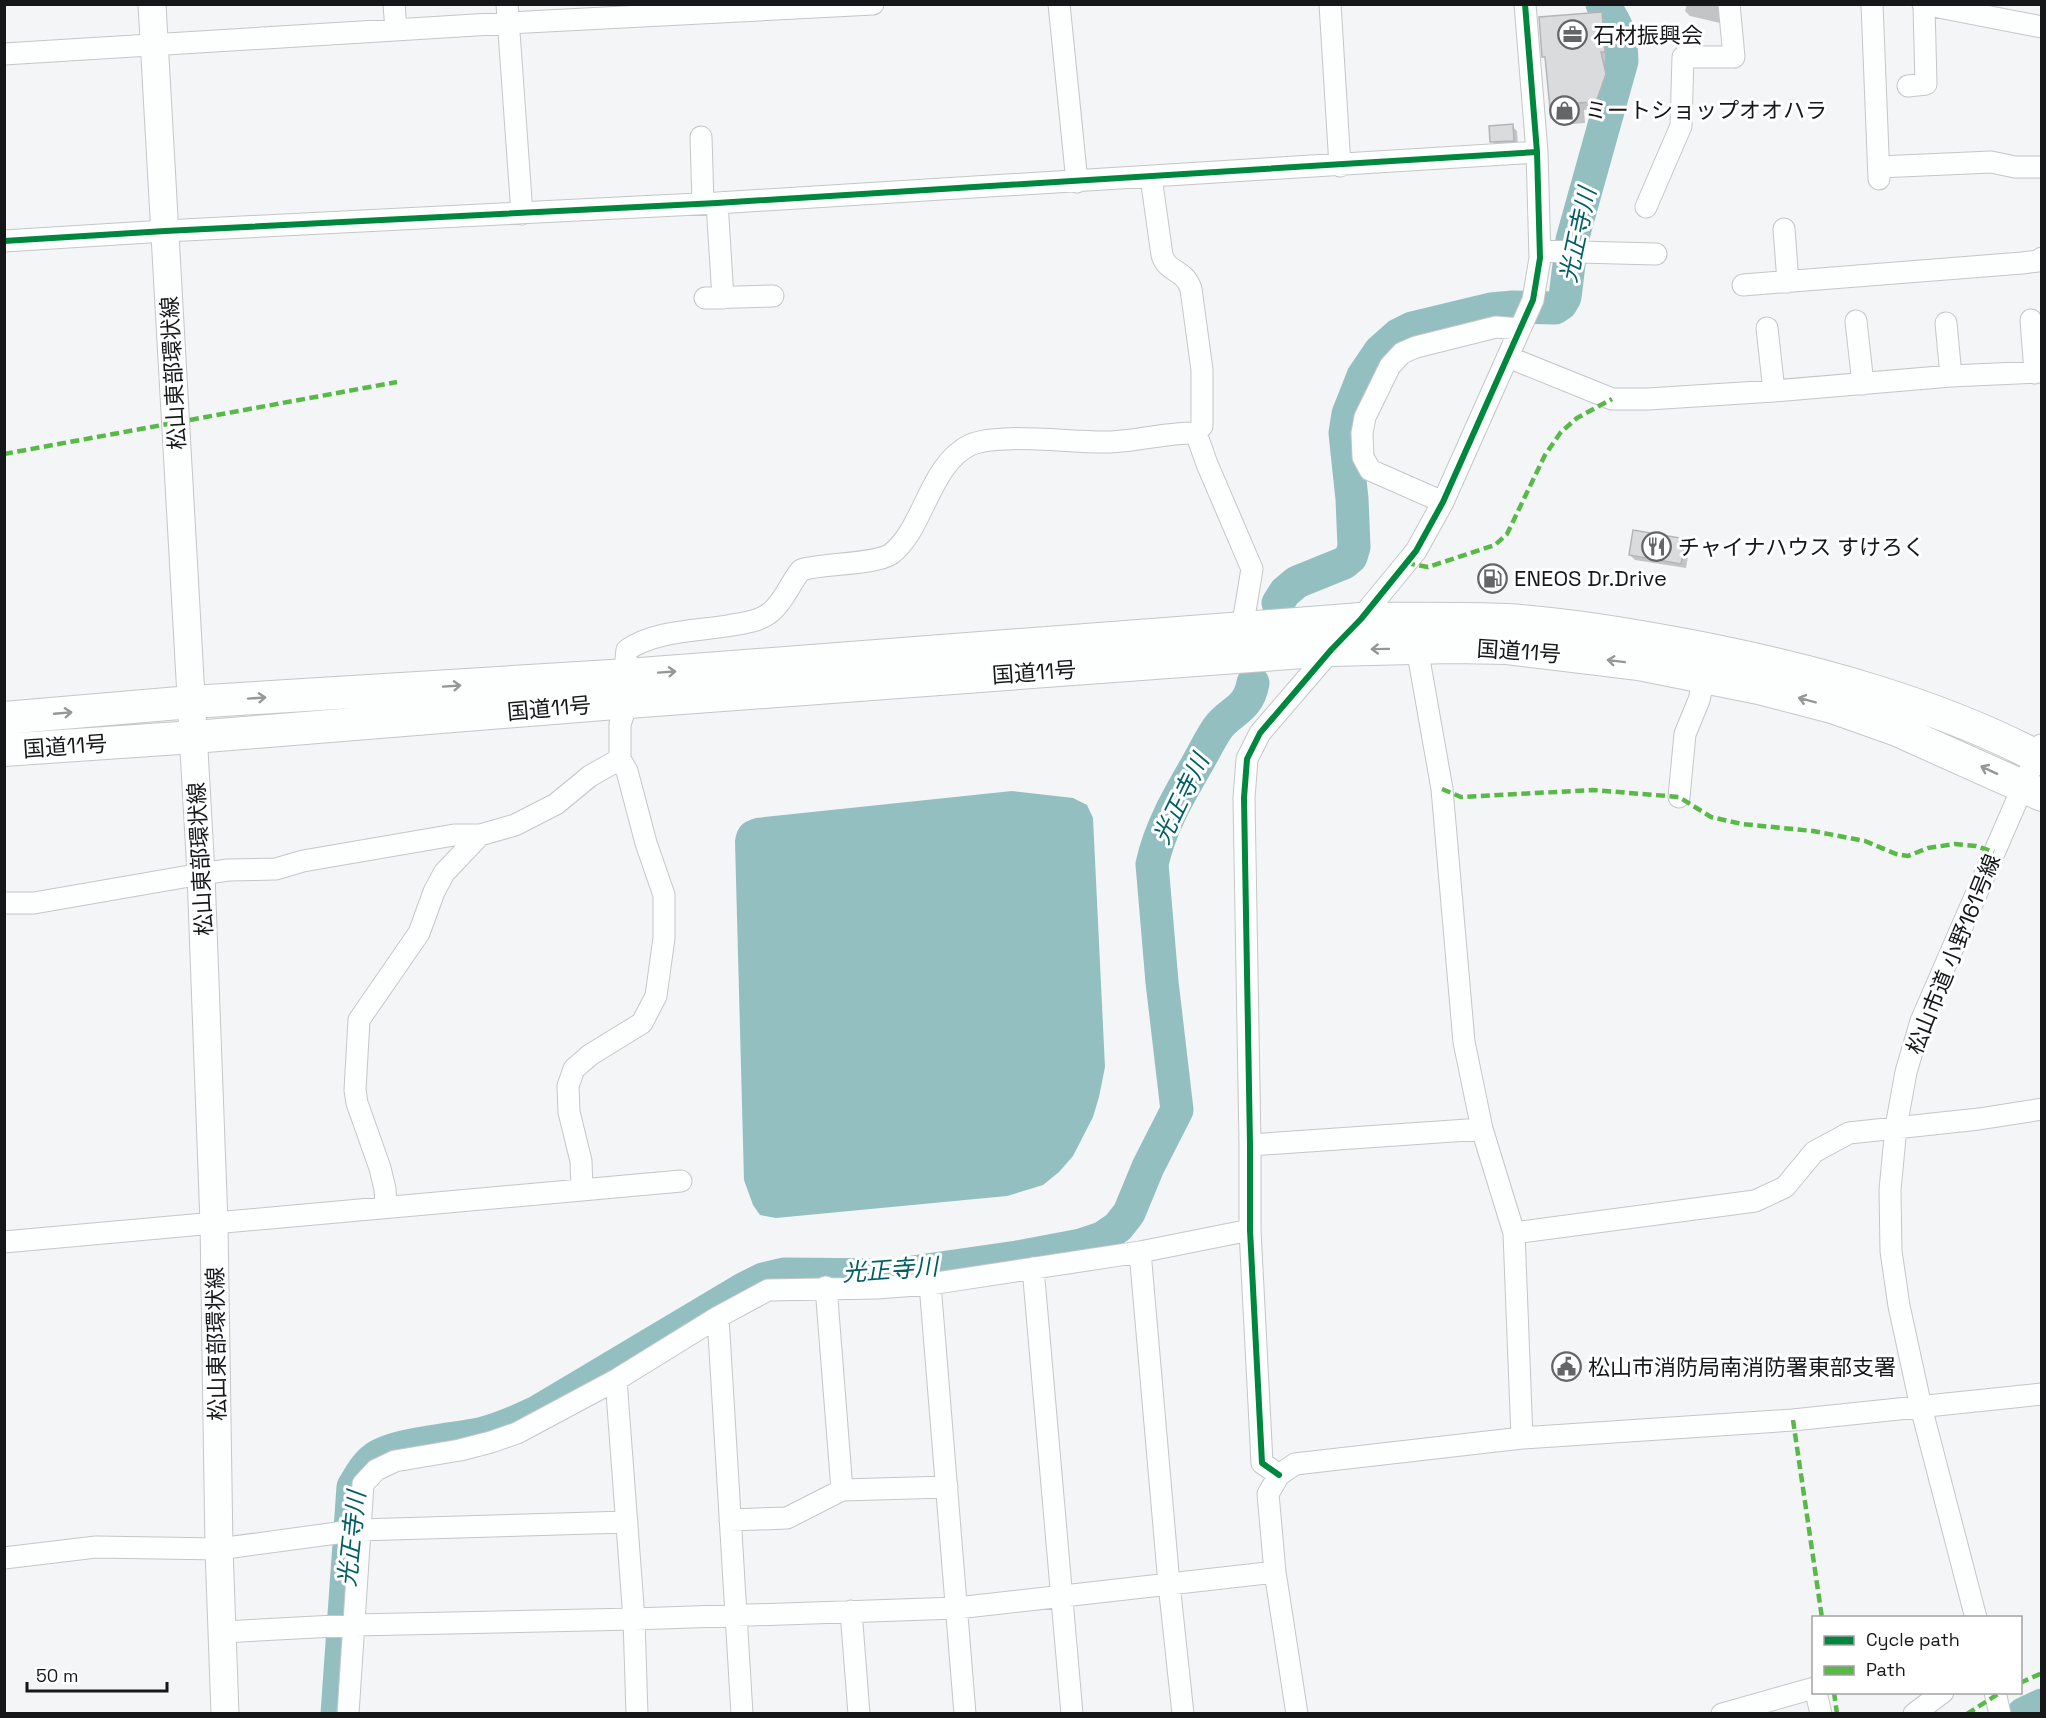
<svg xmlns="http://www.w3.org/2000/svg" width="2046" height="1718" viewBox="0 0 2046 1718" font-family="'Space Grotesk','Noto Sans JP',sans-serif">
  <rect width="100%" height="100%" fill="#f3f5f7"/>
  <path fill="#d9dcc6" d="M2041,1693V1713H1998Z"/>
  <path fill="#93bfc1" d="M1012,791L1073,798L1087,805L1093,818L1105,1067L1099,1097L1093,1117L1073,1156L1059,1172L1043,1185L1007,1196L776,1218L760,1215L753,1205L744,1180L735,841C737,827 742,822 756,818Z"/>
  <path fill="#0003" d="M1687,4H1722L1720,23L1690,16L1685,11Z
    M1601,14L1609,21L1612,59H1607L1613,82L1603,109L1584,110L1585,123L1560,125L1552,117L1547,60L1544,56Z
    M1512,126L1517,131L1518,145L1497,146L1492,141Z
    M1685,540L1690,545L1686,568L1635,560L1630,555Z"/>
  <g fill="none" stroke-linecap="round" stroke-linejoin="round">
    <path stroke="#93bfc1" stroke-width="33" d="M1278,603L1285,592L1297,582L1344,563L1351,557L1354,547L1352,499L1345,433L1348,414L1363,376L1380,351L1398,335L1412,328L1491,309L1513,307L1555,308L1561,304L1565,297L1572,240L1622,61C1621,36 1618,23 1602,4
      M337,1714L353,1487C359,1477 365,1465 375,1458C393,1444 455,1439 480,1434C500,1429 518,1421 537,1412L745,1288L763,1279L784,1274L892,1275L1017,1257L1081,1245L1102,1238L1118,1227L1129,1213L1148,1167L1177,1110L1162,982L1152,864C1160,828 1178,797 1196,766C1203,754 1209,741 1217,729C1229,711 1248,711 1253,683
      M2023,1714L2042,1705"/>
  </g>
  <path fill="#dadbdd" stroke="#b4b5b6" stroke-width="1.5" d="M1602,12L1605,52H1601L1606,74L1596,102L1577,103L1578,116L1551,118L1545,57H1542L1539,17Z
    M1513,124L1514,141L1490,142L1489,126Z
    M1633,530L1686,539L1681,564L1629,555Z"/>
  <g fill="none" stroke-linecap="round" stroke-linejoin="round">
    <defs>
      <path id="minor" d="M394,4L396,30
        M507,4L522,214
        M1059,4L1077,182
        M1330,4L1340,166
        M1872,4L1879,179
        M1923,4L2042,27
        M4,54L508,23L873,4
        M1908,86L1926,84L1924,5
        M701,137L703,203
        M1879,167L1991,162L2015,167H2042
        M717,203L723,298
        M1646,207L1681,126L1683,57H1734L1729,4
        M1784,229L1788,282
        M4,241L165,231L717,203L1537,152
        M1540,251L1656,254
        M1743,285L2022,263L2038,261L2042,258
        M705,298L773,296
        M2031,320L2035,373
        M1856,321L1863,384
        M1946,323L1951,376
        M1767,328L1774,391
        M1508,357L1612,399H1648L1774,391L1951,376L2042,372
        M1196,433L1207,464L1252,569L1242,629
        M1443,502L1370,470L1363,457L1362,433L1365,417L1390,366L1402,353L1416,347L1496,327L1520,329
        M1356,624L1416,551L1443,502L1533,300L1540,258L1537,152L1525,4
        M1417,648L1442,789L1464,1042L1482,1129L1514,1233L1522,1438
        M1679,797L1685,734L1699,700L1707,665
        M4,903H34L201,874L228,870L276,869L303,861L454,835H480L515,825L556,804L590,776L620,759
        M1250,1145L1482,1129
        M582,1190L581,1161L569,1112L568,1086L574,1069L590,1055L642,1023L656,996L664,938V895L646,843L627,771L620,759V724L628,702L626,659L627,650C655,631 695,631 727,626C742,623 759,622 771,612C785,600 790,583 801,570C823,563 874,565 891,554C924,529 929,465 970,445C998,432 1073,443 1106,442C1137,442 1166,432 1196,433L1202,426V370L1191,289C1184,268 1168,274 1162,255L1151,177
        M386,1207L385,1189L380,1168L357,1103L355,1090L359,1020L419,933L434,892L444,873L480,835
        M1514,1233L1755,1201L1785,1187L1814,1152L1849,1133L1979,1119L2042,1109
        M4,1242L681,1181
        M1140,1252L1169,1584L1183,1714
        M1033,1268L1072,1714
        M930,1284L965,1714
        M826,1287L842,1490
        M718,1317L742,1714
        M616,1380L634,1619L637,1714
        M1279,1475L1262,1463L1250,1230V1145L1244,798L1247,759L1260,733L1334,647
        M730,1520L787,1518L842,1490L947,1487
        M4,1558L96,1547L219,1549L359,1530L627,1522
        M851,1611L859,1714
        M1976,1618L1921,1407L1899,1306L1891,1251L1890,1190L1896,1127L1906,1072L1921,1021L2041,745
        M223,1632L354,1625L634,1619L957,1608L1275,1572
        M1816,1692L1821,1714
        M1995,1692L2000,1714
        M348,1714L363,1484L376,1470L395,1461L460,1450L491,1442L517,1433L616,1380L718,1317L768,1290L877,1288L930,1284L1140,1252L1250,1230
        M1297,1714L1275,1572L1268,1494L1279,1475L1295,1464L1522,1438L1793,1420L2042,1394
        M1722,1714L1814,1688
        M1914,1714L1943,1692"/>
      <path id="major" d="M152,4L201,874L214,1223L219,1549L225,1714"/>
      <path id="highway" d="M4,718L191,702L627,675L1361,619C1410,619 1458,618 1507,620C1570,624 1634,635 1696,647C1813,670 1936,703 2042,759
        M4,750L194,737L628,702L1331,650L1453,647L1507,648L1639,664L1759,688L1832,707L1897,730L2042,795"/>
    </defs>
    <use href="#minor" stroke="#c5c6c8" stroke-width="23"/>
    <use href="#major" stroke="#c5c6c8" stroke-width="29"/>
    <use href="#highway" stroke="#c5c6c8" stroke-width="34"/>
    <use href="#minor" stroke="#fdfefe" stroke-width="21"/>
    <use href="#major" stroke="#fdfefe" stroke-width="27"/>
    <use href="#highway" stroke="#fdfefe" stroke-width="32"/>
    <path stroke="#58b947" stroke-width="4.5" stroke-dasharray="9 4.5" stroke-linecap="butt" d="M4,454L397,382
      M1406,563L1428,567L1495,545L1507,534L1545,455L1561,432L1577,418L1612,399
      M1442,789L1461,797L1593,790L1679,797L1711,817L1742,824L1813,831L1865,841L1896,854L1908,856L1928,848L1955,844L1976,846L1994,852
      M1793,1420L1822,1618
      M2020,1683L2042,1673
      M1834,1692L1837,1714
      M1967,1714L2001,1692"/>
    <defs>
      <path id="cycleway" d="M4,241L165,231L717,203L1537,152
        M1279,1475L1262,1463L1250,1230V1145L1244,798L1247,759L1260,733L1331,650L1361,619L1416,551L1443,502L1533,300L1540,258L1537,152L1525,4"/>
    </defs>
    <use href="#cycleway" stroke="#fff" stroke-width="10"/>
    <use href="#cycleway" stroke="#00873e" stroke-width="6"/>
  </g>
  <defs><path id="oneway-shaft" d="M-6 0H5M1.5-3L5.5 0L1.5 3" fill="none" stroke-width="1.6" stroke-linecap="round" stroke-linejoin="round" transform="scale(1.5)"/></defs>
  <g stroke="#959697">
    <use href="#oneway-shaft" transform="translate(1380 649) rotate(179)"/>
    <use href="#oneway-shaft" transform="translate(1616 661) rotate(-173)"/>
    <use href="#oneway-shaft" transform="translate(667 672) rotate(-4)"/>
    <use href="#oneway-shaft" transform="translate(452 686) rotate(-4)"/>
    <use href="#oneway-shaft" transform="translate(257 698) rotate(-4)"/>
    <use href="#oneway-shaft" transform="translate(1807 700) rotate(-165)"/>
    <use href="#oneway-shaft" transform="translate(63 713) rotate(-5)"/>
    <use href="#oneway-shaft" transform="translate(1989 770) rotate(-155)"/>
  </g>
  <defs>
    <symbol id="office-ring" viewBox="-11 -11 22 22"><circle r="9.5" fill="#fff" stroke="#636567" stroke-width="1.5"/><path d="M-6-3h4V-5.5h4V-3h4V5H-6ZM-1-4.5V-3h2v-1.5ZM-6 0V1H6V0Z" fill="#636567"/></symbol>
    <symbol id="shop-ring" viewBox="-11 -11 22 22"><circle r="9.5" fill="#fff" stroke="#636567" stroke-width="1.5"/><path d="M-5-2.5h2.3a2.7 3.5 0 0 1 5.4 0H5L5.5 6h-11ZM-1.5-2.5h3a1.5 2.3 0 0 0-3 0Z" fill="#636567"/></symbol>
    <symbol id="restaurant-ring" viewBox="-11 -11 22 22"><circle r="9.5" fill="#fff" stroke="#636567" stroke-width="1.5"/><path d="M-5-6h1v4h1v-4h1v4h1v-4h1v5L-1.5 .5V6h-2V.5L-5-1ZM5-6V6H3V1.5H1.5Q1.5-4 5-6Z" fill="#636567"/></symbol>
    <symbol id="fuel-ring" viewBox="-11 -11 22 22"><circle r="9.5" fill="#fff" stroke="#636567" stroke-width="1.5"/><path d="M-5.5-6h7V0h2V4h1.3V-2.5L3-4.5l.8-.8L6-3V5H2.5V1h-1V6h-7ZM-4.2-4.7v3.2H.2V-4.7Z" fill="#636567"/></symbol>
    <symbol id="civic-ring" viewBox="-11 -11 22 22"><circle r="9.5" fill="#fff" stroke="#636567" stroke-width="1.5"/><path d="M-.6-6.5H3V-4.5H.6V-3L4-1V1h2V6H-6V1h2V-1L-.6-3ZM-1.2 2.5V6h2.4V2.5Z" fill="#636567"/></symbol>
  </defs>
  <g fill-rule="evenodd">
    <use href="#office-ring" x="1556" y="18" width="33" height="33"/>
    <use href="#shop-ring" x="1548" y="94" width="33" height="33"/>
    <use href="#restaurant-ring" x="1640" y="530" width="33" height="33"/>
    <use href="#fuel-ring" x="1476" y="562" width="33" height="33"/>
    <use href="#civic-ring" x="1550" y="1350" width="33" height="33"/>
  </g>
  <g text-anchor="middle" stroke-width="6" stroke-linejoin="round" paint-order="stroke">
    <g font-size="22" fill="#161719" stroke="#fff" text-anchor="start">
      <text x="1593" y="43">石材振興会</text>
      <text x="1585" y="118">ミートショップオオハラ</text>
      <text x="1678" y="555">チャイナハウス すけろく</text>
      <text x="1514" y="586">ENEOS Dr.Drive</text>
      <text x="1588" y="1375">松山市消防局南消防署東部支署</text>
    </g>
    <g font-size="22" fill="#161719" stroke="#fff">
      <text transform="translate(173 373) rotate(-93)" y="8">松山東部環状線</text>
      <text transform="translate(1519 651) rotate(4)" y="8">国道11号</text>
      <text transform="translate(1034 672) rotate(-4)" y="8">国道11号</text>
      <text transform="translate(549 708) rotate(-5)" y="8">国道11号</text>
      <text transform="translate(65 746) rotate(-4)" y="8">国道11号</text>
      <text transform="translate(200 859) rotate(-93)" y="8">松山東部環状線</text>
      <text transform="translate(1953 954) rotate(-68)" y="8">松山市道 小野161号線</text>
      <text transform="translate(216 1344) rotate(-91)" y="8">松山東部環状線</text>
    </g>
    <g font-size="24" font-style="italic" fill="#015f63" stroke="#fff">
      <text transform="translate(1578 235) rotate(-78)" y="8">光正寺川</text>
      <text transform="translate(1181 799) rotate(-64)" y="8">光正寺川</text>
      <text transform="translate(890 1270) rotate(-4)" y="8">光正寺川</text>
      <text transform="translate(352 1539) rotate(-84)" y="8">光正寺川</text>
    </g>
  </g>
  <rect width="2046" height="1718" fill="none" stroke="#161719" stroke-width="12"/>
  <rect x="1812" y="1616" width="210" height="78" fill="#ffffff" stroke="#a2a2a3" stroke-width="1.5"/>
  <rect x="1824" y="1636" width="30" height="9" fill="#00873e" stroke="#a2a2a3" stroke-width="1.5"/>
  <text x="1866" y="1646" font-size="18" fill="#161719">Cycle path</text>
  <rect x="1824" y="1666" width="30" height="9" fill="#58b947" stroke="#a2a2a3" stroke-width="1.5"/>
  <text x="1866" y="1676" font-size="18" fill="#161719">Path</text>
  <path d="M27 1682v9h140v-9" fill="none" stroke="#161719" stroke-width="3"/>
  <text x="36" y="1682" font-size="18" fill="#161719" stroke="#ffffff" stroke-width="4.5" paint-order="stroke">50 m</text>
</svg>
